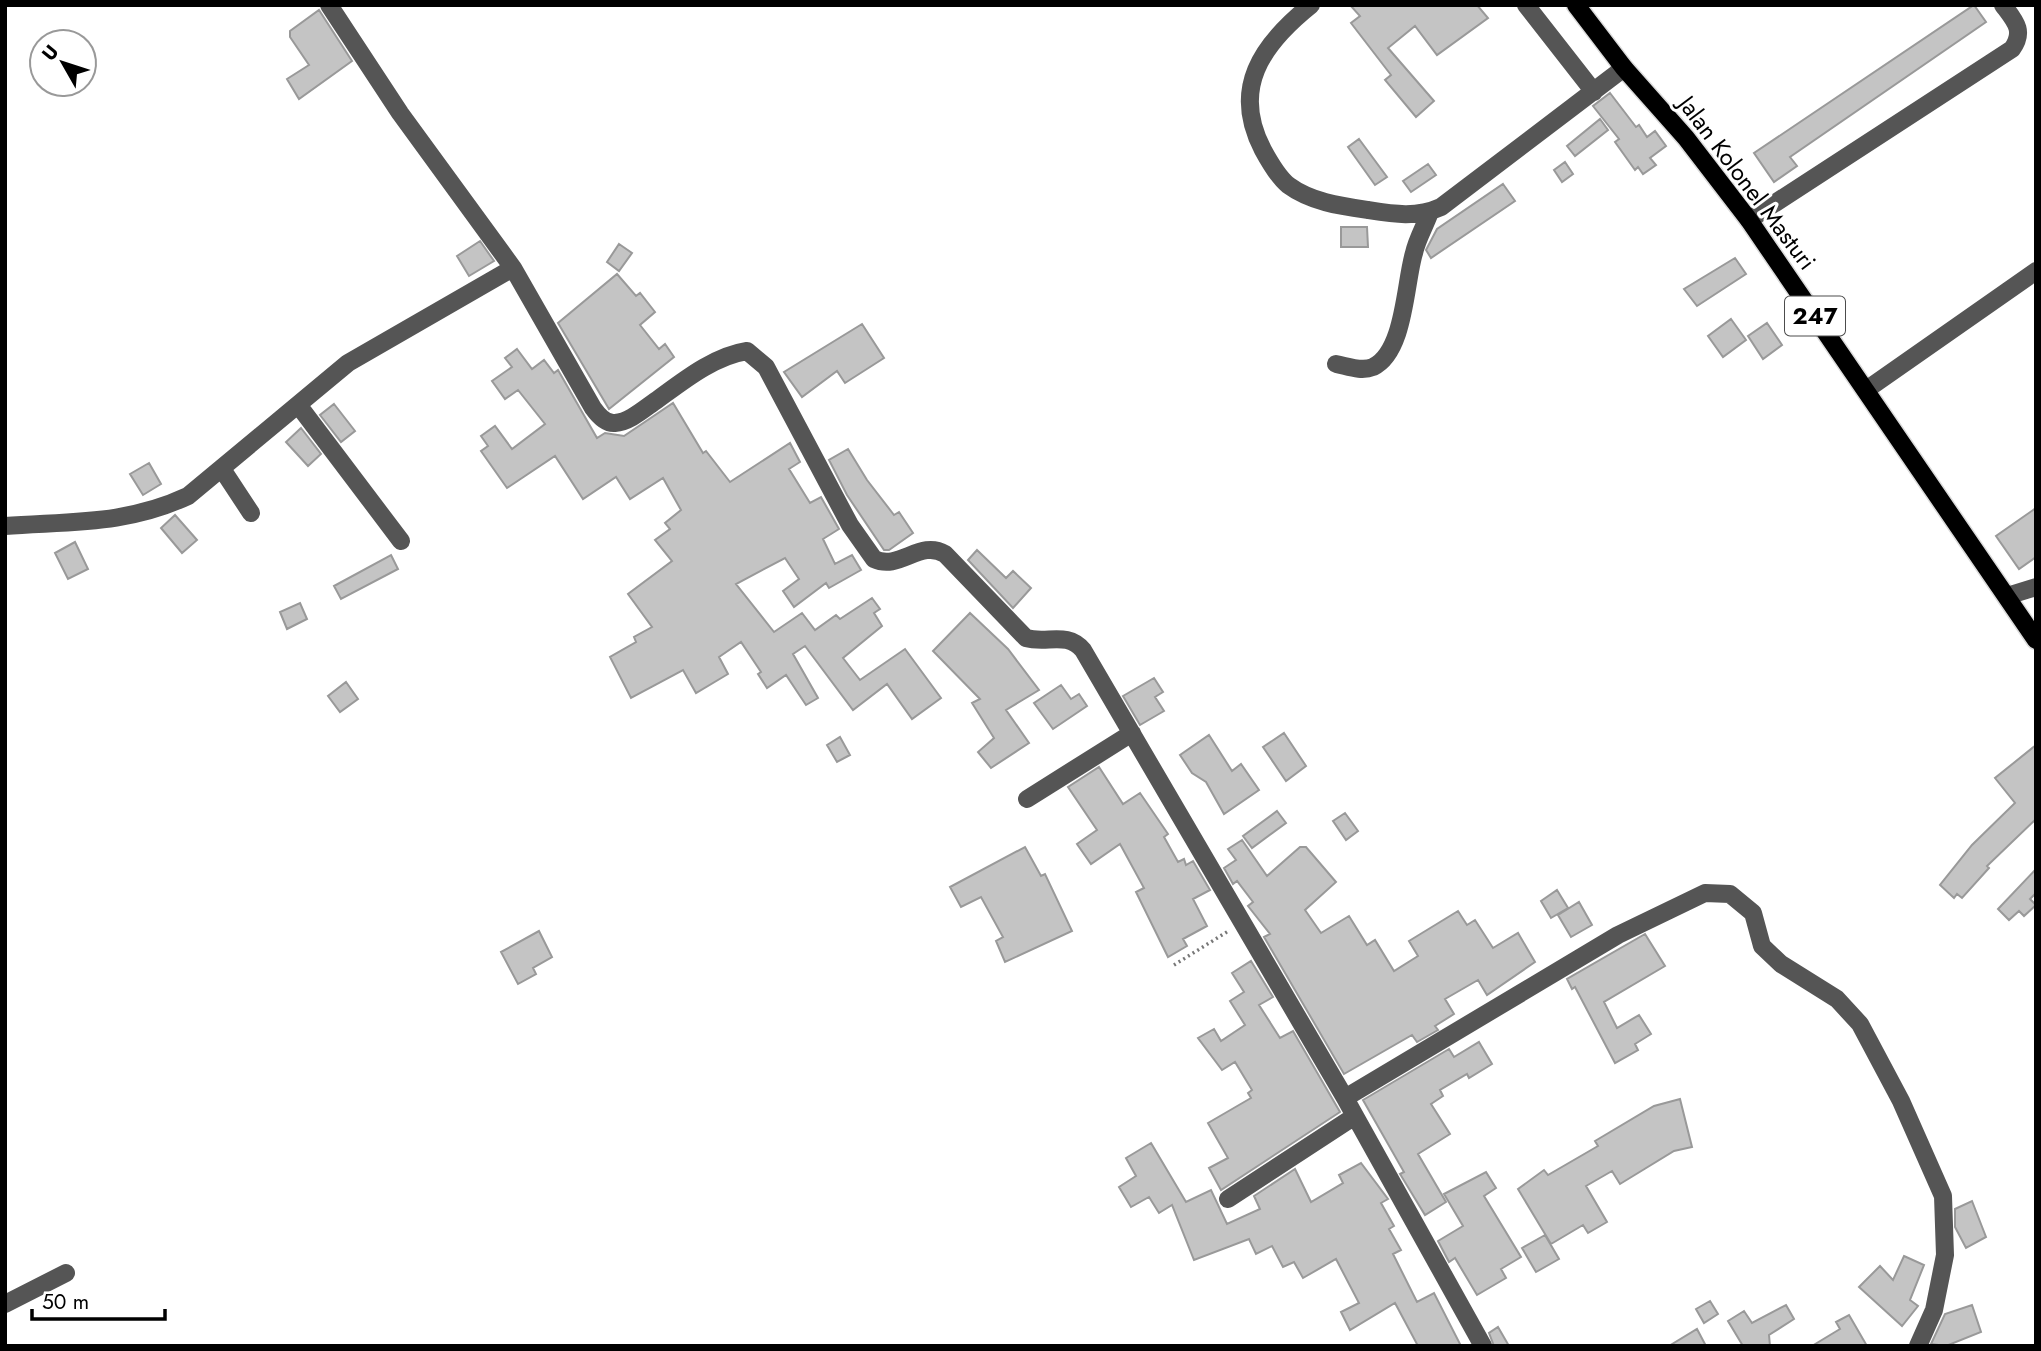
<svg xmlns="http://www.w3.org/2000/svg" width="2041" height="1351" viewBox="0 0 2041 1351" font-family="Jost,sans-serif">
  <rect width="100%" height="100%" fill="#fff"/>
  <path fill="#c4c4c4" stroke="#999" stroke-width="2" d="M1350,5H1477L1488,18L1437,55L1415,26L1388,48L1434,101L1416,117L1385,80L1391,75L1351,23L1360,16Z
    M1974,5L1986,22L1790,157L1797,166L1774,182L1754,153Z
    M319,10L352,61L299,99L287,79L309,65L290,37V31Z
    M1610,93L1636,127L1639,125L1647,137L1655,131L1666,146L1650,158L1656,165L1643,174L1638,167L1635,170L1615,142L1619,139L1593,106Z
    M1600,119L1608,130L1575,156L1567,146Z
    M1359,139L1387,177L1375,185L1348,147Z
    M1565,162L1573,174L1562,182L1554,170Z
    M1428,164L1436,175L1411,192L1403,181Z
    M1503,184L1515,201L1431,258L1426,250L1437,229Z
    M1341,227H1367L1368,247H1341Z
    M480,241L494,261L469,276L457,256Z
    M619,244L632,253L619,271L607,262Z
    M1735,258L1746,274L1697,306L1684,289Z
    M617,274L636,296L640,293L655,312L640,325L659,349L665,344L674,357L609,409L558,323Z
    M1731,319L1746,340L1723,357L1708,336Z
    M1767,323L1782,345L1763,359L1748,336Z
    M862,324L884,358L845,383L837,371L802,397L784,372Z
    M517,349L532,369L544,360L554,373L558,370L597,438L605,433L624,436L673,403L703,453L706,451L730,482L790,443L800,462L789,469L810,503L821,497L839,529L823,539L835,564L852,555L861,570L829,588L826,583L794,607L783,591L799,579L785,558L736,584L774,632L802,613L815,630L836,615L840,619L872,598L880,609L874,613L882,626L843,658L860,680L905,649L941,698L912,719L887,684L853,710L805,646L793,654L818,698L806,705L786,675L767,688L758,674L761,672L741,642L719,657L728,674L696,693L683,670L631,698L610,657L636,642L634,637L652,627L628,594L672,561L655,540L670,529L665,523L681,510L663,478L630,499L616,477L583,499L555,456L507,488L481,451L488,446L481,436L495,426L512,449L545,424L518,390L505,399L492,381L512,367L505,358Z
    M334,404L355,431L341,442L320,415Z
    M301,428L321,454L308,466L286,442Z
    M848,449L867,480L894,515L899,512L913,533L889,550H884L847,495L829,460Z
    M149,463L161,484L143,495L130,474Z
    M2036,508V557L2019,569L1996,536Z
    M175,515L197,540L182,553L161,528Z
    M75,542L88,569L68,579L55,553Z
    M977,550L1006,578L1013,571L1031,588L1013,608L968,560Z
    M391,555L398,569L341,599L334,586Z
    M300,603L307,619L287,629L280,612Z
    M970,613L1008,649L1039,690L1006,710L1029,743L991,768L978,752L994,738L972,703L980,699L933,651Z
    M1154,678L1163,692L1155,697L1164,711L1140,725L1123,696Z
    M346,682L358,699L340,712L328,696Z
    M1061,685L1071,699L1079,694L1087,706L1053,729L1034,703Z
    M1284,733L1306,766L1286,781L1263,747Z
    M1209,735L1232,771L1241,764L1259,790L1224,814L1206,782L1192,773L1180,755Z
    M840,737L850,755L837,762L827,745Z
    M2036,745V819L1987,866L1989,868L1962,898L1957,894L1954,898L1940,885L1972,845L2015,803L1995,778Z
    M1099,767L1123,804L1140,793L1168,834L1164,837L1178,862L1184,859L1186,865L1193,861L1210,890L1193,899L1207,926L1183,939L1187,946L1168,957L1136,892L1144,888L1120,844L1091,864L1077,844L1097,830L1068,787Z
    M1277,811L1286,823L1252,848L1243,836Z
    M1345,813L1358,831L1346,840L1333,821Z
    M1242,840L1267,876L1300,847H1306L1336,882L1305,910L1321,933L1349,916L1367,945L1375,940L1394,971L1418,956L1409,941L1458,911L1467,925L1475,920L1493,948L1518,933L1535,962L1487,995L1478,980L1445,999L1454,1014L1435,1026L1438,1030L1417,1042L1412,1035L1344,1074L1264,937L1270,934L1248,906L1253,902L1237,881L1233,884L1224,868L1236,860L1228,849Z
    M1025,847L1041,876L1045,874L1072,931L1005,962L996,941L1003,937L981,897L961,907L950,887Z
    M2036,869V893L2030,899L2036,905L2024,916L2019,911L2009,920L1998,909Z
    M1557,890L1568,908L1551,918L1541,901Z
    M1579,902L1592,925L1571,937L1558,915Z
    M539,931L552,957L533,968L536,974L518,984L501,952Z
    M1645,934L1665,966L1604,1002L1617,1028L1639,1015L1651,1034L1635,1044L1638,1050L1615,1063L1575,987L1572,989L1567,979Z
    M1251,961L1273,997L1259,1005L1280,1038L1293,1031L1340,1112L1221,1190L1209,1168L1228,1158L1208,1123L1251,1098L1248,1093L1252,1090L1235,1062L1222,1070L1198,1038L1214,1029L1221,1041L1245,1025L1230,1001L1244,992L1232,973Z
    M1479,1042L1492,1064L1469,1078L1467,1074L1440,1090L1443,1096L1431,1104L1450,1134L1418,1154L1446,1202L1425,1215L1400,1174L1404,1172L1363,1100L1449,1049L1454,1057Z
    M1680,1099L1692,1147L1674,1151L1620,1184L1612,1171L1586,1186L1607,1222L1588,1233L1583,1225L1551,1244L1518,1189L1544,1170L1548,1175L1598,1146L1595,1141L1654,1106Z
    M1151,1143L1186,1202L1211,1190L1227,1224L1260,1209L1254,1196L1295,1169L1311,1202L1343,1183L1339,1175L1361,1163L1388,1199L1381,1203L1394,1226L1389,1229L1401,1250L1393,1254L1417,1302L1434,1293L1461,1346H1418L1395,1303L1350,1330L1341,1312L1359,1303L1336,1259L1303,1278L1294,1262L1283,1267L1272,1246L1256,1254L1249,1239L1194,1260L1172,1205L1159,1213L1149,1197L1131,1207L1119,1187L1136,1176L1126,1158Z
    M1486,1172L1496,1188L1484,1196L1521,1257L1501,1269L1506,1278L1477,1295L1455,1258L1449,1262L1438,1241L1463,1226L1444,1194Z
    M1972,1201L1986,1237L1966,1248L1955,1227V1209Z
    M1545,1235L1559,1259L1536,1272L1522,1248Z
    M1904,1256L1924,1265L1910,1300L1918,1306L1902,1326L1859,1287L1880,1266L1893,1280Z
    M1710,1301L1718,1314L1704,1323L1696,1309Z
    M1786,1305L1794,1319L1769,1335L1770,1346H1743L1728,1321L1744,1311L1752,1323Z
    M1972,1305L1981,1332L1946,1346L1931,1344L1945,1314Z
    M1849,1315L1867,1346H1812L1840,1329L1836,1322Z
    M1498,1327L1509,1346H1494L1489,1333Z
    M1697,1329L1706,1346H1669Z"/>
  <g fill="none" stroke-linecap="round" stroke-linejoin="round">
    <defs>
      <path id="major" d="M1576,5L1624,68L1686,138L1749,220L2036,640"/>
    </defs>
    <use href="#major" stroke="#dbdbdb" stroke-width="21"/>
    <path stroke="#777" stroke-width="3.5" stroke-dasharray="2 3.5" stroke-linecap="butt" d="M1174,965L1230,930"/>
    <path stroke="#555" stroke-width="18" d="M329,5L400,113L513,268
      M1311,5C1261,45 1231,89 1263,150C1269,161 1278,177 1288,185C1311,202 1340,206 1368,210C1393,214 1417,218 1441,207L1624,68
      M1526,5L1594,92
      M1749,220L2012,49C2025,31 2015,21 2003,5
      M1336,364C1347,366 1361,372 1373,367C1405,352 1405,282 1414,253C1417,239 1425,226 1430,212
      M1866,390L2036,271
      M299,406L401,541
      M222,469L251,513
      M5,526C71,521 126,525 188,496L348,363L513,268L593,408C598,415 606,424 615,423C630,422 645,408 657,400C683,381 714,356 747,351L766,367L850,525L874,559C900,571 920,539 945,554L1026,638C1047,644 1067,631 1083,650L1345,1098L1483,1346
      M2007,596L2036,587
      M1027,799L1132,733
      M1345,1098L1618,935L1705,893L1730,894L1753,913L1762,946L1781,964L1837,999L1860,1024L1901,1101L1943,1196L1945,1255L1934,1310L1918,1346
      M1228,1199L1355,1116
      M5,1304L66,1273"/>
    <use href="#major" stroke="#000" stroke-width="18"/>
  </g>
  <g text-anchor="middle" stroke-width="6" stroke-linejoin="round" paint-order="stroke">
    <rect fill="#fff" stroke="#4c4c4c" stroke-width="2" x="1785" y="296.5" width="60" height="39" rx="5"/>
    <g font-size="23" font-weight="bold" fill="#000">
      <text x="1815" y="324">247</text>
    </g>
    <g font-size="24" fill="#000" stroke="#fff">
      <text transform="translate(1747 183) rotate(53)" y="8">Jalan Kolonel Masturi</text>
    </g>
  </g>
  <rect width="2041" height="1351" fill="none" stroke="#000000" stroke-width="14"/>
  <g transform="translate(63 63) rotate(309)"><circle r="33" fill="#ffffff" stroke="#999999" stroke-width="2"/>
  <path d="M0-5L12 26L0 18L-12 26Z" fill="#000000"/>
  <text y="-10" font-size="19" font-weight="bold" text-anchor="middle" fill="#000000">U</text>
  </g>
  <path d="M32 1309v10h133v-10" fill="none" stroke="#000000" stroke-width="3.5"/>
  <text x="42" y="1309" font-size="21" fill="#000000" stroke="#ffffff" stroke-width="5" paint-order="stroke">50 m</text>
</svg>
